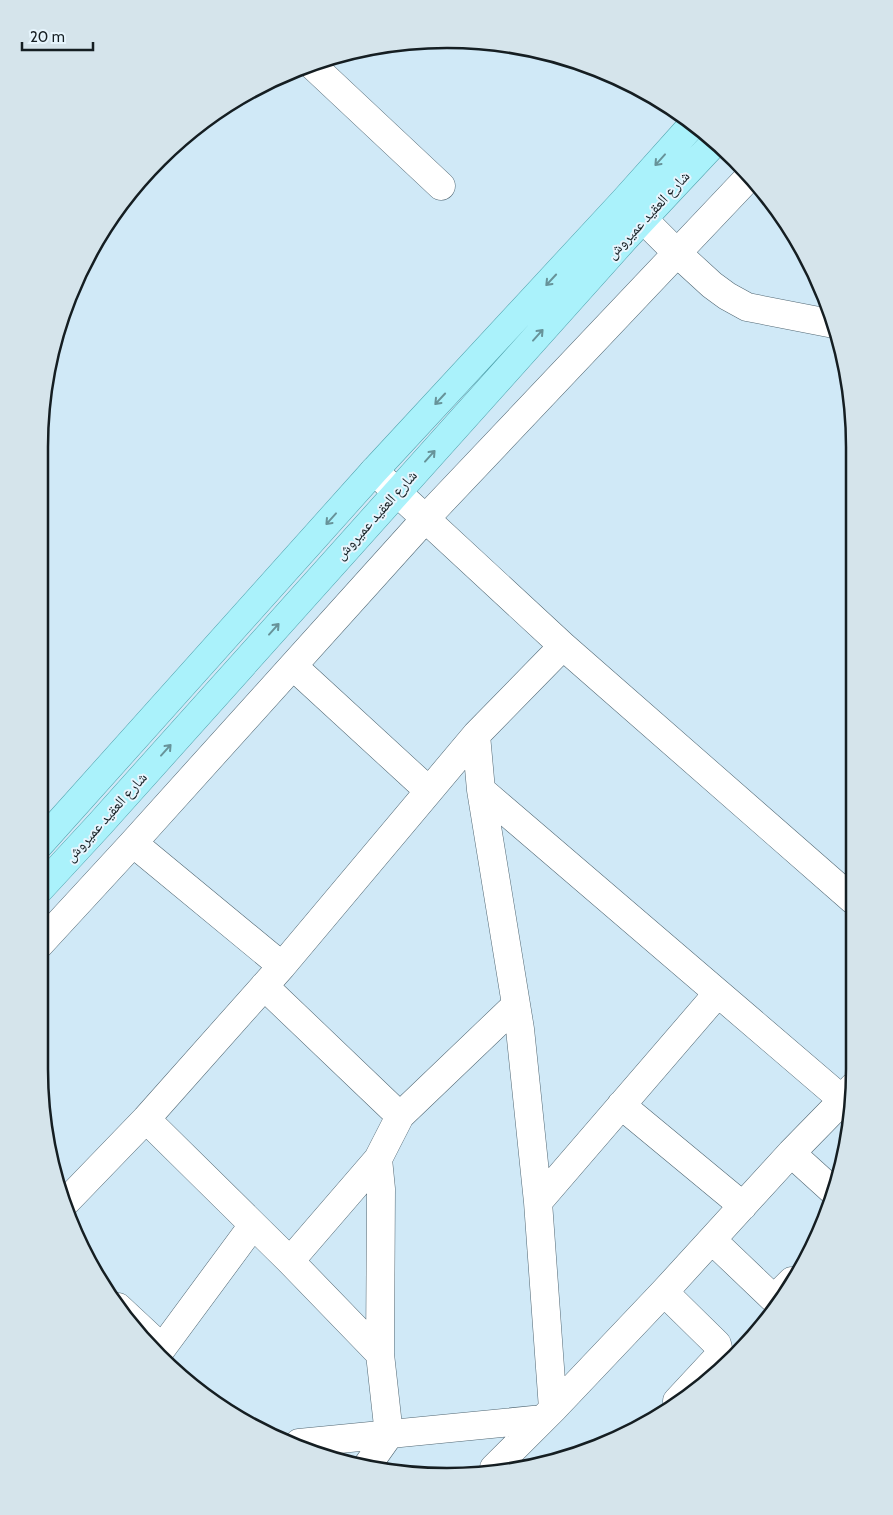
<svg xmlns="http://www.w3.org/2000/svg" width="893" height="1515" viewBox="0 0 893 1515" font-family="Cabin,'Noto Naskh Arabic',sans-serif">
  <rect width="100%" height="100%" fill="#d0e9f7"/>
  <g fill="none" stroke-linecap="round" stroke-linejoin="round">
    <defs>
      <path id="minor" d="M311,64L441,186
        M627,203L677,253L712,285L727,296L747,307L834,324
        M374,471L563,646L853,900
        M293,666L429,791
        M476,735L481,790L520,1029L538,1202L553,1409
        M481,790L851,1107
        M133,843L282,966
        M39,945L133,843L426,518L749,177
        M264,986L400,1116
        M621,1105L743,1206
        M146,1119L290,1261L380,1354
        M791,1153L834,1192
        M538,1202L718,993
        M63,1205L146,1119L282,966L476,735L563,646
        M712,1240L778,1303
        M290,1261L378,1159L400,1116L516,1005
        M664,1292L717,1344C719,1350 719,1354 716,1359L677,1401
        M774,1299L792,1281
        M118,1307L162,1348
        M160,1351L253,1225
        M299,1443L543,1419
        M367,1466L389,1435L380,1354L381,1189L378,1159
        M494,1468L553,1409L664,1292L791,1153L834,1109L853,1087"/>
      <path id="major" d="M39,845L374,471L624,201L693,124
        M39,890L100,824L626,237L715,142"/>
    </defs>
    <use href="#minor" stroke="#516773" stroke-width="29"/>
    <use href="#major" stroke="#51a3ad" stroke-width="29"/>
    <use href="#minor" stroke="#fff" stroke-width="28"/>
    <use href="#major" stroke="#aaf2fb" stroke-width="28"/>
  </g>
  <defs><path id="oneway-shaft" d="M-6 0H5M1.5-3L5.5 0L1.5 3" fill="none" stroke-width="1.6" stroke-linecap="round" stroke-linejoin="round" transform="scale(1.25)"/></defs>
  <g stroke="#679399">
    <use href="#oneway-shaft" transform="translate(660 160) rotate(132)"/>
    <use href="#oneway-shaft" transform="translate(551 280) rotate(133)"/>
    <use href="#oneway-shaft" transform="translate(538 335) rotate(-48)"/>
    <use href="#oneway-shaft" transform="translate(440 399) rotate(133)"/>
    <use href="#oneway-shaft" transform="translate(430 456) rotate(-48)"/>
    <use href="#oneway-shaft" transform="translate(331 519) rotate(132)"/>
    <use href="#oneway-shaft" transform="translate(274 629) rotate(-48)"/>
    <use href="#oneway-shaft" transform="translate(166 750) rotate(-48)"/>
  </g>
  <g text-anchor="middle" stroke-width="4" stroke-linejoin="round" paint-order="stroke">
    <g font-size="15" fill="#151e22" stroke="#e6f5fd">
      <text transform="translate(648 215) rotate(-47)" y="5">شارع العقيد عميروش</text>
      <text transform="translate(376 515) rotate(-48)" y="5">شارع العقيد عميروش</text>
      <text transform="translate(106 817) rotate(-48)" y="5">شارع العقيد عميروش</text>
    </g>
  </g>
  <path d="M0 0H893V1515H0ZM447 48H447A399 399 0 0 1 846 447V1069A399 399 0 0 1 447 1468H447A399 399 0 0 1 48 1069V447A399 399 0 0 1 447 48Z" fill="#d5e4eb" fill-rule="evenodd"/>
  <path fill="none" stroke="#151e22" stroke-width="2.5" d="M447 48H447A399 399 0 0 1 846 447V1069A399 399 0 0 1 447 1468H447A399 399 0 0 1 48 1069V447A399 399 0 0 1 447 48Z"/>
  <path d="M22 42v8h71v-8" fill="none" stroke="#151e22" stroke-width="2.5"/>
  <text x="30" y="42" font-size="15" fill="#151e22" stroke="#e6f5fd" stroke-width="4" paint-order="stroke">20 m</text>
</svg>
